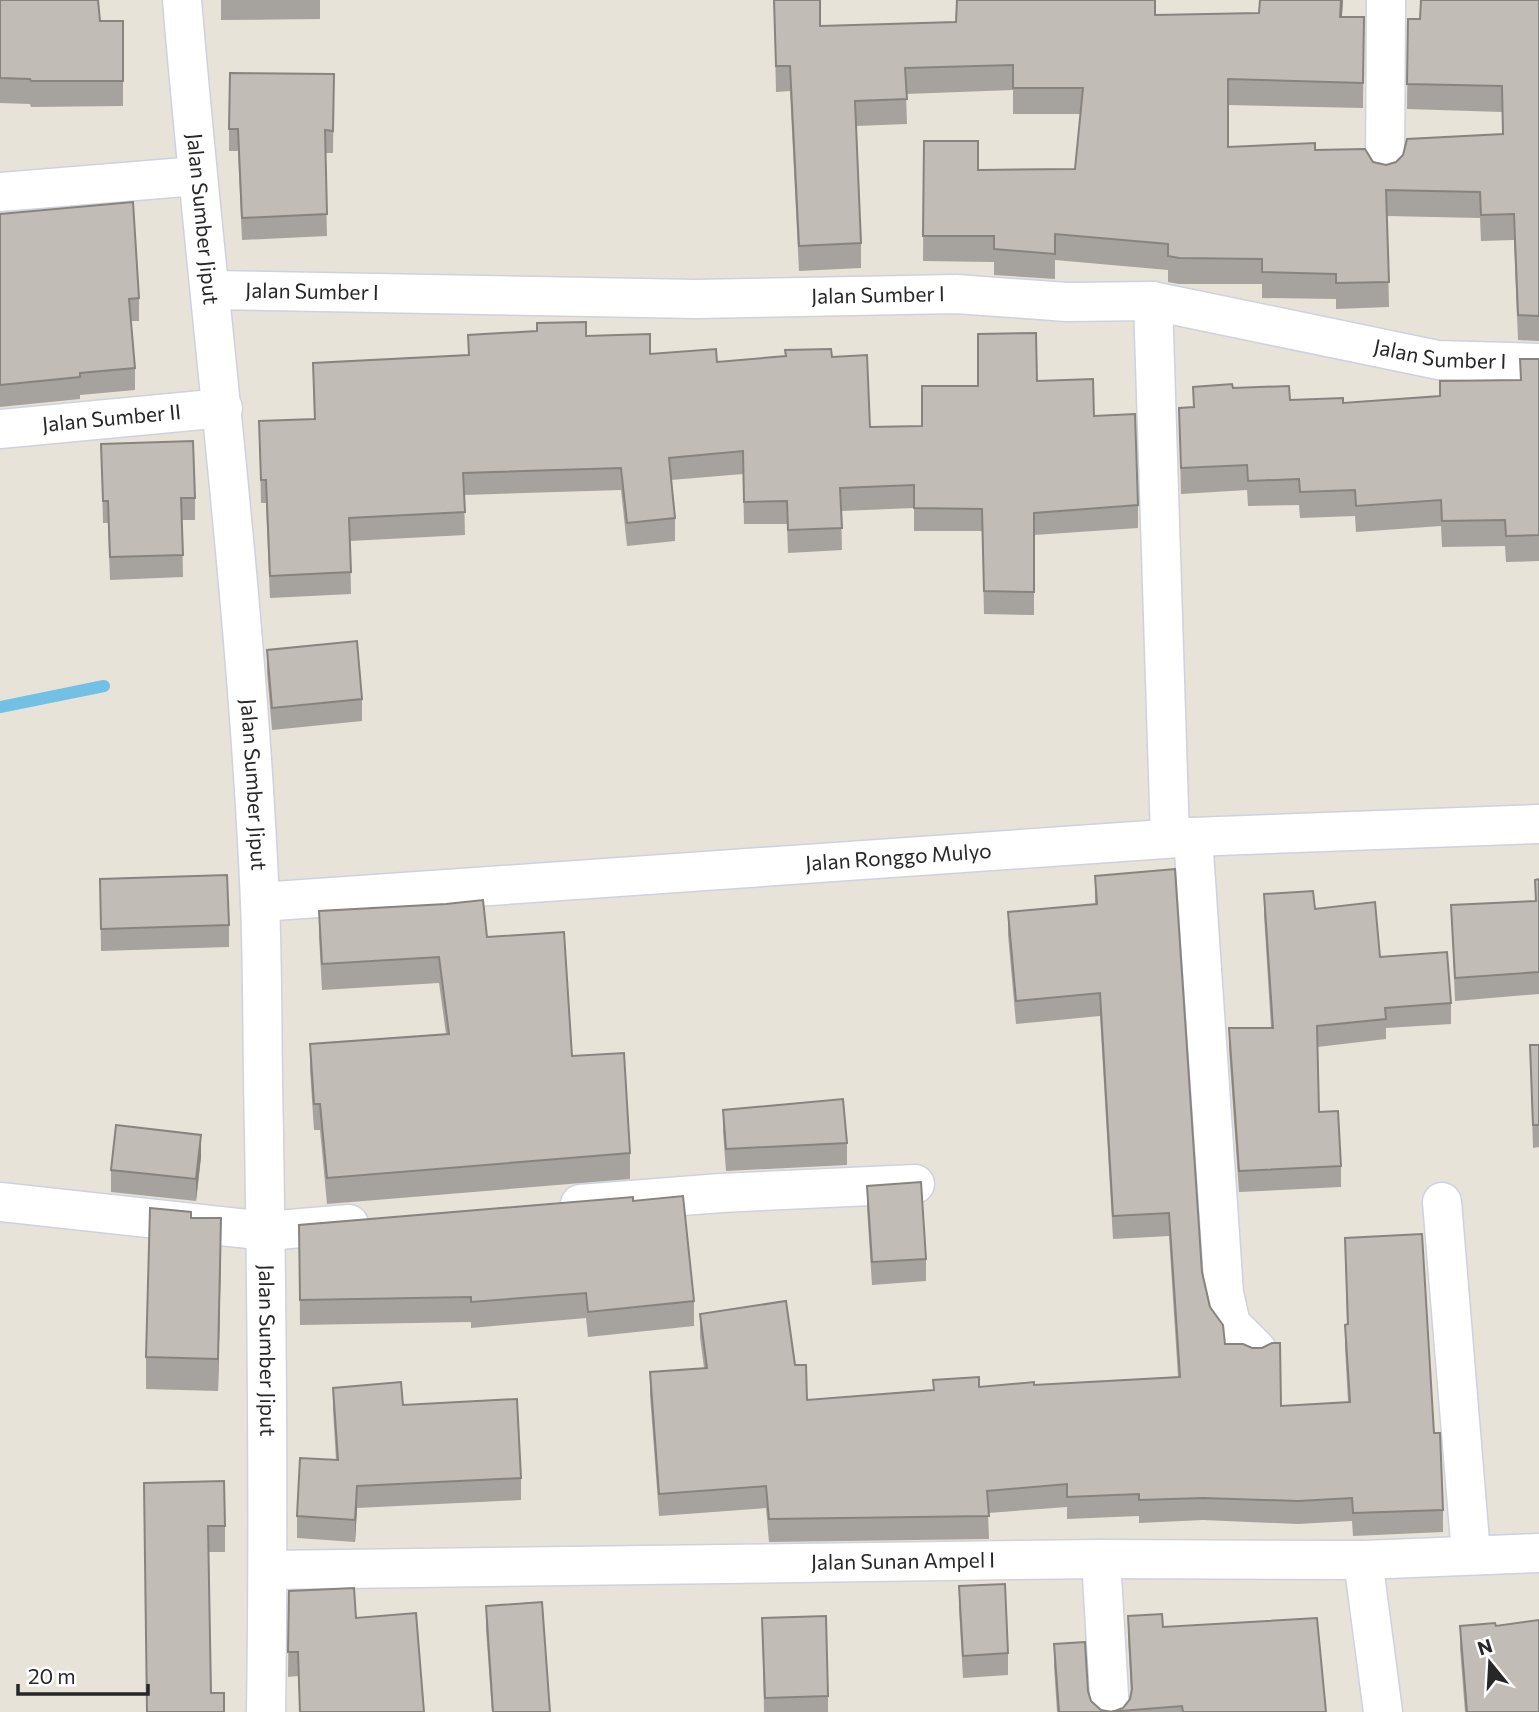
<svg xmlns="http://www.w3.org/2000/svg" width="1539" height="1712" viewBox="0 0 1539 1712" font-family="Commissioner,sans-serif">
  <rect width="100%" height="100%" fill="#e8e3d9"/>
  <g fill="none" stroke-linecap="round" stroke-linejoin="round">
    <path stroke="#72c0e4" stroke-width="12" d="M0,707L104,686"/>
    <defs>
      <g id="minor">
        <path id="s1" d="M182,0C207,301 247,600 260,902C263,979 262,1057 264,1134C267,1327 269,1519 266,1712"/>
        <path d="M1385,169L1386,0"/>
        <path d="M0,192L197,176"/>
        <path id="s2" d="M210,290L695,299L956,294L1067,302L1153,301L1438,360L1539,363"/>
        <path d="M1153,301L1170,838"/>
        <path id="s3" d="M0,429L223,408"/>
        <path d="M1193,837L1224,1293L1231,1324L1257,1350"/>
        <path id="s4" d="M260,902L1193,837L1539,824"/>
        <path d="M0,1202L266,1231L349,1224"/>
        <path d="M1442,1202L1471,1554"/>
        <path d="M580,1204L721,1193L915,1184"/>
        <path d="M1101,1559L1110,1712"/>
        <path d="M1363,1560L1383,1712"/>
        <path id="s5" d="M268,1570L1101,1559L1363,1560L1539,1553"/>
      </g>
    </defs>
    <use href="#minor" stroke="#ced1df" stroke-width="41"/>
    <use href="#minor" stroke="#fff" stroke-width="38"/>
  </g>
  <path fill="#a6a29d" d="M0,0L100,21H123V106L31,107L30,104L0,103Z
    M221,0H320V19L221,20Z
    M774,0H820V26L1155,15L1259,13L1260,0H1343L1342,17H1364L1363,108L1228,105V147L1315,150L1386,165L1502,134V112L1407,109L1408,19H1420L1539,0V341L1518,340L1514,240L1481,241L1480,218L1387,216L1389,307L1336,309V299L1262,298V284H1179L1168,282V270L1055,260V279L994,275V262L923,261L924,141L978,170L1075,169L1081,114H1013V90L906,94L907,124L856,126L861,243V268L799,271L790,91L776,92Z
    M334,74L333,153H325L327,236L242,240L238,151H229V129Z
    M0,214L139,298V321H131L135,368V390L80,395V399L0,407Z
    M468,335L586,336L650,354L717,362L832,357L870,427L922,426L978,386L1037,381L1094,416L1138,505V528L1034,535V615L984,614L982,531H914V508L841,511L842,550L788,553L787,524H744L743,474L671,480L675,518V541L627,546L621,490L464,495L465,535L350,541L351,594L270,598L266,503H261L259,421L314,419L313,363L468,355Z
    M1520,359H1539V561L1506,562L1505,546L1442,547L1441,526L1356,532L1355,516L1300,518L1299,505L1248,506L1247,490L1181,494L1179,408L1193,407V387L1233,388L1290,400L1343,403L1440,396L1520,380Z
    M101,444L195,498V520H182L183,577L110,580L108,523H103Z
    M267,650L362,699V721L272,730L267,672Z
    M1095,876L1202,1272L1210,1307L1225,1344L1281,1406L1348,1402L1345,1347V1325L1347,1324L1345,1238L1434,1433L1443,1510V1532L1353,1536L1352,1521L1298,1524L1203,1520L1139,1523V1516L1067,1519V1507L988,1513L989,1539L769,1542L766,1508L659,1516L650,1395V1372L704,1368L700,1337V1314L795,1365L807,1400L933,1390V1380L979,1387L1034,1385L1178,1377L1169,1236L1113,1239L1100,1016L1016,1024L1008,935V912L1095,904Z
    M100,879L229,925V947L101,951Z
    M1539,879V994L1455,1001L1451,905L1535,901V880Z
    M1264,894L1315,909L1380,957L1451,1003V1024L1386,1028V1039L1317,1047L1319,1112L1341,1166V1187L1239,1192L1229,1049V1028H1271L1264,915Z
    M319,911L487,937L572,1056L630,1153V1179L327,1204L320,1130H314L310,1070V1044L446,1034L439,983L322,990L319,937Z
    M1530,1045H1539V1147L1533,1148Z
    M723,1110L847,1143V1165L726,1171L723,1132Z
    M201,1157L196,1201L111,1192V1170Z
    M867,1186L926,1259V1281L872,1285L867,1208Z
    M633,1201L694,1301V1326L588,1337L586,1318L471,1328V1322L300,1325L299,1225Z
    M191,1218L221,1251L218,1391L146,1389V1357Z
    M333,1388L403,1405L521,1478V1500L357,1508L355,1542L297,1538V1516L336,1460L333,1410Z
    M144,1483L225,1526V1552H209L211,1693L147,1712Z
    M959,1586L1008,1653V1675L963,1678L959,1609Z
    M289,1591L356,1618L424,1712H300L298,1676L288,1677Z
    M486,1606L550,1712H492L486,1630Z
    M1128,1616L1163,1627L1326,1712H1057L1054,1666V1644L1088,1691L1091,1701L1101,1710L1112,1712L1123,1708L1130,1699L1131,1694L1128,1638Z
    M762,1618L828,1696V1712H764Z
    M1460,1626H1496L1539,1712H1465L1460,1648Z"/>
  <path fill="#87847f" d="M1341,0H1343L1340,42V17Z
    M201,1135V1157L196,1201V1179Z
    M221,1218V1251L218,1391V1359Z
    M357,1486V1508L355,1542V1520Z"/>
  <path fill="#c1bcb6" stroke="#87847f" stroke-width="2" d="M0,0H98L100,21H123V81H31L30,79L0,78Z
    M774,0H820V26L956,22L957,0H1155V15L1259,13L1260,0H1341L1340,17H1364L1363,83L1228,79V147L1315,143V150L1365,149L1373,162L1386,165L1396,162L1403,155L1407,139L1503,134L1502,86L1407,84L1408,19H1420L1421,0H1539V316L1518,315L1514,214L1481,215L1480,192L1386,190L1389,282L1336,283V274L1262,272V259L1179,258L1168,256V244L1055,234V254L994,249V236H923L924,141H978V170L1075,169L1083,88H1013V65L905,68L907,99L855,101L861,243L799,246L790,66H776Z
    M230,73L334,74L333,131L325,130L327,214L242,218L238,129H229Z
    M133,202L139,298L129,299L135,368L80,373V377L0,385V214Z
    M586,322V336L650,334V354L716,349L717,362L786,356L785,350L831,349L832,357L867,355L870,427L922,426V386H978V334L1036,333L1037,381L1093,379L1094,416L1135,414L1138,505L1034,513V592L984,591L982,509L914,508V485L840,488L842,528L788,530L787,501L744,502L743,451L669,458L675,518L627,523L621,468L463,473L465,512L349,518L351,572L270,576L266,480H261L259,421L315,419L313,363L469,355L468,335L537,331V323Z
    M1520,359H1539V535L1506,536L1505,520L1442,521L1441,500L1356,506L1355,490L1300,492L1299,479L1248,481L1247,465L1181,468L1179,408L1194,407L1193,387L1232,384L1233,388L1289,386L1290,400L1343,398V403L1440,396V381L1521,380Z
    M193,441L195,498H181L183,555L110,557L108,501H103L101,444Z
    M357,641L362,699L272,708L267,650Z
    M1175,869L1202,1272L1210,1307L1223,1325L1225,1344H1243L1252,1348H1262L1272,1343H1280L1281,1406L1350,1402L1345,1325L1348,1324L1345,1238L1422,1234L1434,1433H1440L1443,1510L1353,1513L1352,1498L1298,1501L1203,1498L1139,1500V1494L1067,1497V1484L987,1491L989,1516L769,1519L766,1486L659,1494L650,1372L707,1368L700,1314L786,1301L795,1365H806L807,1400L934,1390L933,1380L979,1377V1387L1034,1382V1385L1180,1377L1169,1213L1113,1216L1100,993L1016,1001L1008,912L1097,904L1095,876Z
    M227,875L229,925L101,929L100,879Z
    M1539,879V972L1455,978L1451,905L1536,901L1535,880Z
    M1313,891L1315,909L1375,902L1380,957L1447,952L1451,1003L1385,1008L1386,1019L1317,1026L1319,1112L1338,1111L1341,1166L1239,1171L1229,1028H1273L1264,894Z
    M483,900L487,937L564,932L572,1056L624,1053L630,1153L327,1178L320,1104H314L310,1044L449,1034L439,957L322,964L319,911L446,904Z
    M1530,1045H1539V1125H1533Z
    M843,1099L847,1143L726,1149L723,1110Z
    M116,1125L201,1135L196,1179L111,1170Z
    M921,1182L926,1259L872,1262L867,1186Z
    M683,1196L694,1301L588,1312L586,1293L471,1302V1297L300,1300L299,1225L633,1197V1201Z
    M150,1208L191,1212V1218H221L218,1359L146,1357Z
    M401,1382L403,1405L517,1399L521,1478L357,1486L355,1520L297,1516L300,1458L338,1460L333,1388Z
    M224,1481L225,1526H208L211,1693H224V1712H147L144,1483Z
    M1005,1584L1008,1653L963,1656L959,1586Z
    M354,1588L356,1618L416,1613L424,1712H300L298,1652H288L289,1591Z
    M542,1602L550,1712H493L486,1606Z
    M1162,1614L1163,1627L1317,1618L1326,1712H1183L1182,1706L1108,1712H1059L1054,1644L1085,1642L1088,1691L1091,1701L1101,1710L1112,1712L1123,1708L1130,1699L1132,1689L1128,1616Z
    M826,1616L828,1696L765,1698L762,1618Z
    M1539,1620V1712H1467L1460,1626L1495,1623L1496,1626Z"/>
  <g text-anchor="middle" stroke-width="7" stroke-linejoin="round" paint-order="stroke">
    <g font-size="21" fill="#272727" stroke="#fff">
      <text dy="7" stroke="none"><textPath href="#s1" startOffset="220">Jalan Sumber Jiput</textPath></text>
      <text dy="7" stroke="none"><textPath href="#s2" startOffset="102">Jalan Sumber I</textPath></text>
      <text dy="7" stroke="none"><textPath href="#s2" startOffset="668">Jalan Sumber I</textPath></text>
      <text dy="7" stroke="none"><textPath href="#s2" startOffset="1236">Jalan Sumber I</textPath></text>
      <text dy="7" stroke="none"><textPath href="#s3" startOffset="112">Jalan Sumber II</textPath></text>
      <text dy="7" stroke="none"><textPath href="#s1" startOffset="788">Jalan Sumber Jiput</textPath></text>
      <text dy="7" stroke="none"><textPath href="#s4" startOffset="640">Jalan Ronggo Mulyo</textPath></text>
      <text dy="7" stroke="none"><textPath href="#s1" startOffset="1354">Jalan Sumber Jiput</textPath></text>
      <text dy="7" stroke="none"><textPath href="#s5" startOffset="635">Jalan Sunan Ampel I</textPath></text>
    </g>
  </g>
  <g transform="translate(1490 1663) rotate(342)" stroke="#ffffff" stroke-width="5" paint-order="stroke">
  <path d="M0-5L12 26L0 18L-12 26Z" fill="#272727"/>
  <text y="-10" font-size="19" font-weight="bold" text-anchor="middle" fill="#272727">N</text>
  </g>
  <path d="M18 1684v10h130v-10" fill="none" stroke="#272727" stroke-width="3.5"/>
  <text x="28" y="1684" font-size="21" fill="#272727" stroke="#ffffff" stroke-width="5" paint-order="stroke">20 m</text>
</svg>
